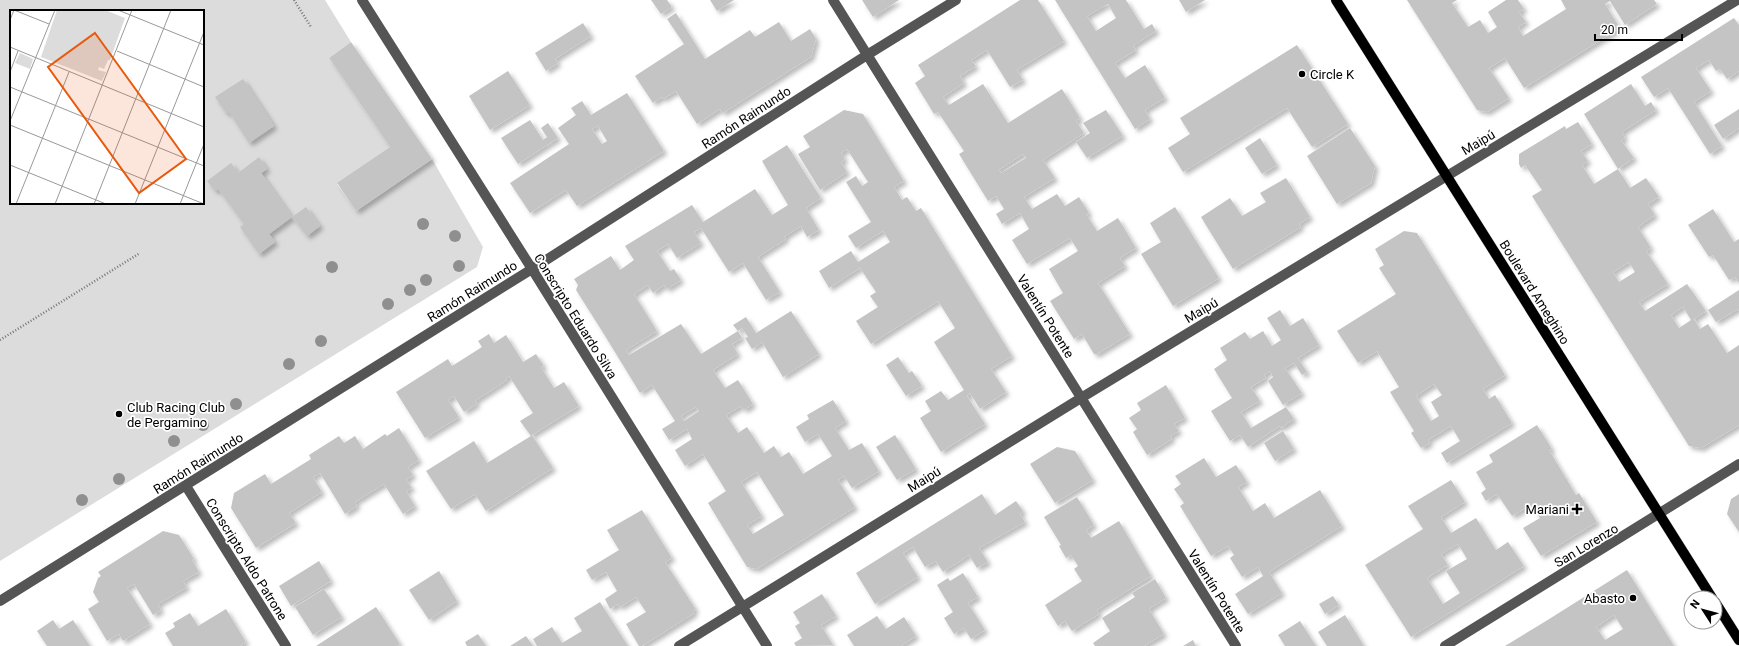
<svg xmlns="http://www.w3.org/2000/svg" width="1739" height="646" viewBox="0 0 1739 646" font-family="Roboto,sans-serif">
  <defs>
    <filter id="shadow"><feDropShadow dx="3.5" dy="3.5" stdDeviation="2" flood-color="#0004"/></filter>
  </defs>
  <rect width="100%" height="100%" fill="#fff"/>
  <path fill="#dcdcdc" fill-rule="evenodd" d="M0,0H325L351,42L329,58L390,147L337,184L356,211L432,159L483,247L477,267L0,561ZM11,11H203V203H11Z"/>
  <path fill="#c4c4c4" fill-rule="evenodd" filter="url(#shadow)" d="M651,0H667L672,7L661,14Z
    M710,0H734L717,11Z
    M862,0H899L873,17Z
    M1020,0H1038L1064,41L1017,70L1023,80L1010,87L987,50L971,60L976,66L960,76L964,83L943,97L949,105L983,84L1008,123L1062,89L1080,118L1076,121L1084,133L1043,160L1055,178L1024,197L1032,209L1057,194L1065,206L1079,197L1089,213L1086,214L1097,231L1118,218L1136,248L1120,258L1125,266L1098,283L1130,334L1097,354H1094L1082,334L1074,339L1050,301L1063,293L1049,269L1078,251L1070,238L1027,264L1012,240L1029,229L1020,213L1002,224L996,214L1004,209L996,196L988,201L959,154L964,151L938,112L934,114L915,83L925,76L918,65ZM1023,154L1026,158L1001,173L999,170Z
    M1055,0H1126L1144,29L1152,24L1156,31L1133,46L1136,50L1115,63L1125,78L1145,65L1165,98L1145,110L1150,119L1135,129ZM1108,4L1116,18L1096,31L1087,16Z
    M1179,0H1205L1186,12Z
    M1407,0H1457L1452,3L1468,27L1480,20L1488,33L1497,27L1488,12L1506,0H1518L1524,9L1519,12L1526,22L1518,27L1523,36L1566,9L1561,0H1654L1657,4L1625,25L1610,1L1605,4L1620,28L1524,88L1505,58L1489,68L1509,98L1487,112L1477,110Z
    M676,13L705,59L750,30L755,37L779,22L791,41L810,29L816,39L811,57L723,113L720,109L697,124L676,91L663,99L662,97L653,103L635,76L684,44L667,19Z
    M1734,18L1739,25V71L1727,79L1720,69L1716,71L1709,60L1696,68L1711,91L1694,102L1722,146L1710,154L1668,88L1654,97L1641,77Z
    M583,23L591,36L555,59L558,63L546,71L535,53Z
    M351,42L432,159L356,211L337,183L390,147L329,58Z
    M1297,45L1348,124L1312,147L1287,108L1183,172L1168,148L1190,134L1180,118Z
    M508,71L530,105L490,130L469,96Z
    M243,79L274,126L249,143L229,112L226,113L215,97Z
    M1631,84L1645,106L1651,102L1656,110L1622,132L1625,138L1621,140L1634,158L1618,169L1584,114Z
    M627,93L664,151L577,206L566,190L530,213L510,183L569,144L558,128L576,115L571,108L582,101L591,115ZM598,126L607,141L602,144L592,129Z
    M1739,109V128L1723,139L1714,125Z
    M844,110L863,114L904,181L894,187L902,200L907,197L916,211L921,208L1012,356L991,369L1006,392L980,409L970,393L967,396L985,424L941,452L920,418L931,411L925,401L941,391L948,400L964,390L934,342L955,328L938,301L871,344L856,321L878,307L870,296L876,292L860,268L829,288L819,271L851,251L858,262L890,242L883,231L856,248L848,236L871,222L846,182L856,176L862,186L868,182L847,149L841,153L845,159L841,162L847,172L820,190L798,154L810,147L803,136Z
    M1106,110L1123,136L1087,158L1076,142L1090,133L1083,123Z
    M530,120L543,140L547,137L541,128L548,123L558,138L518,164L501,138Z
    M1578,122L1592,144L1581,151L1588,161L1582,165L1594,184L1618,169L1630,188L1646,178L1659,197L1648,204L1655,215L1638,227L1651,248L1646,251L1668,284L1639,302L1645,311L1687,284L1706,311L1694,319L1700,329L1708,324L1727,353L1739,345V425L1701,448L1689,446L1532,196L1542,190L1525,165L1521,168L1519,164V154L1565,126L1566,129ZM1629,262L1635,272L1619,282L1613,272ZM1683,307L1691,320L1679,328L1671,315Z
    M1350,128L1375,166L1371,183L1337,204L1307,156Z
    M1260,138L1277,165L1262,174L1245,148Z
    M787,145L821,198L806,208L819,230L807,237L801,226L784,237L786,239L758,257L780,292L766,300L743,263L729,272L701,228L694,232L701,243L677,258L668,244L657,251L670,271L674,269L681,280L667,289L664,285L653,293L648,285L634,294L657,331L626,350L629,355L681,324L701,354L738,331L742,338L732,344L738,354L713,370L725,388L738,380L753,404L744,410L741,406L726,415L738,433L747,427L764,453L774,446L781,457L789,452L803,474L832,456L818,434L805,442L796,427L809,419L807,415L833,400L846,421L835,428L849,450L862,443L879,471L852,488L844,476L838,480L855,507L757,569L747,567L708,503L726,491L703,454L685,466L675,450L692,439L687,429L669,440L662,429L675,421L652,385L640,393L602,331L606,329L602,331L576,290L578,285L574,279L611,256L620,270L634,260L625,246L692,205L703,222L755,189L772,215L788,205L762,161ZM696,407L699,411L684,421L681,416ZM757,472L784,515L753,534L747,525L762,516L741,482Z
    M259,157L267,169L261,173L292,217L269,234L275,242L259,254L240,227L244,224L218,189L215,191L207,181L231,163L238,173Z
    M1286,178L1310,217L1299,224L1301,227L1233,269L1201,217L1230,198L1242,216L1266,202L1260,193Z
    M306,207L320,226L307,236L292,217Z
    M1175,207L1219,278L1173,306L1141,254L1161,242L1150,223Z
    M1713,209L1734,242L1739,239V283L1735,277L1729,280L1713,255L1709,257L1688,225Z
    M1404,231L1417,233L1505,375L1483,389L1489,399L1495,395L1512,423L1447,463L1441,453L1460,441L1451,426L1428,440L1430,443L1421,448L1411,433L1414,431L1390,392L1399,387L1377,351L1358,363L1337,331L1396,294L1379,268L1384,265L1375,249ZM1434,384L1442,395L1431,402L1439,416L1431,421L1416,396Z
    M1739,290V311L1738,309L1716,322L1708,310Z
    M1280,310L1290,326L1303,318L1319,345L1298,358L1307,372L1302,375L1294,363L1285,368L1302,393L1283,405L1268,381L1273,377L1270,371L1264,375L1266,378L1251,387L1260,401L1241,412L1251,428L1286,407L1294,419L1281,428L1280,426L1248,447L1240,435L1230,441L1211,411L1232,398L1214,369L1227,360L1220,348L1245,332L1250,339L1263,331L1272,346L1281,340L1267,318Z
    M791,311L819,354L783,377L762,342L752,349L745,338L748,337L742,328L738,331L733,325L746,317L756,333Z
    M489,334L494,343L506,335L523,362L536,354L544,366L541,367L554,388L564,382L579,406L532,435L553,468L486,511L475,494L451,509L426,471L474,441L487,463L531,436L520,421L533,413L509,376L506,379L507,380L475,401L477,404L464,412L454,396L448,400L459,417L425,438L396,392L448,359L452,366L482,347L478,341Z
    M898,357L909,373L912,371L922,386L906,396L886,365Z
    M1166,385L1185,418L1174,424L1179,431L1170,436L1172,439L1147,455L1133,432L1137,429L1129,418L1141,410L1137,403Z
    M1537,425L1552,449L1549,450L1576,495L1579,493L1597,522L1541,556L1523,528L1540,518L1531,505L1512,516L1497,494L1486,501L1481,493L1486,489L1476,472L1493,462L1489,455Z
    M399,428L419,460L408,467L413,475L406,480L412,488L406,491L415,506L403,514L384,484L355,502L357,506L345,514L320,473L313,477L322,492L289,513L296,523L256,548L231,508L234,493L265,474L271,484L311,459L309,455L339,436L344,443L355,436L363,449L385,434L387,436Z
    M1283,431L1294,449L1275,461L1264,443Z
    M895,435L916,469L897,480L876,447Z
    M1057,447L1075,451L1093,480L1055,503L1030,464Z
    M1204,458L1216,477L1236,465L1247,482L1238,487L1253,511L1265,503L1274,518L1320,490L1342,526L1269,572L1282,593L1248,614L1235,594L1263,576L1258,567L1242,577L1230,558L1234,555L1228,546L1211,556L1180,506L1184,503L1174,489L1181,484L1175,476Z
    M1451,480L1465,502L1441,517L1451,533L1476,518L1496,550L1508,542L1524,566L1411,637L1365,565L1423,529L1408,506ZM1458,544L1467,559L1446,571L1460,593L1443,604L1427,578L1448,565L1441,554Z
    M982,494L995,515L1016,501L1023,511L1020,514L1025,522L979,548L988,562L977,568L969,555L943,572L936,561L925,567L913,547L903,553L918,577L875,604L856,573Z
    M1739,494V532L1727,514L1731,499Z
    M1077,497L1094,525L1086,530L1091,538L1119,521L1151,576L1097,610L1099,614L1072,631L1065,621L1058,626L1045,605L1082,581L1074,569L1078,566L1071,555L1066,558L1059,546L1061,545L1044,517Z
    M642,510L672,558L665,562L695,608L693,614L642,646H639L626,624L646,612L636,597L620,607L618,604L610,609L605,599L617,591L606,572L592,580L586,570L619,550L607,530Z
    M163,531L179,535L194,559L192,560L199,572L183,581L187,587L158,604L161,610L153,615L134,584L127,588L150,624L123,641L119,634L107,641L88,609L99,602L93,592L98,578L101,576L98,572Z
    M319,561L331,581L291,606L279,586Z
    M1627,570L1674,646H1505L1546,621ZM1614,615L1623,629L1605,640L1596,627Z
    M439,571L457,601L429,620L409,590Z
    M963,573L978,597L968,603L985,630L971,639L964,628L954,634L944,618L953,612L937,585L948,578L950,581Z
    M1155,579L1166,598L1149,609L1164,634L1144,646H1095L1093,643L1110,631L1102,618L1135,597L1132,593Z
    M324,589L342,617L313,635L295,607Z
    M822,594L836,616L821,625L833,645L796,646L794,643L802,638L795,626L800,623L793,612Z
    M1333,596L1339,605L1325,614L1319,604Z
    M600,602L628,646H537L533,639L552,627L562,643L582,631L574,618Z
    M376,607L400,644L397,646H316Z
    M226,609L246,642L240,646H173L165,633L175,627L173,623L190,613L198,626Z
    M1345,615L1364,646H1327L1318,632Z
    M877,616L886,629L904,617L916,636L901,646H854L847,635Z
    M53,620L59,629L73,620L90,646H47L37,631Z
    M1300,621L1316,646H1285L1278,635Z
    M478,634L486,646H467L465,642Z
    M526,636L533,646H510Z
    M1193,640L1196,646H1183Z"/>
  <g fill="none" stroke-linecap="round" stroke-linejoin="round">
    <defs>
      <path id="major" d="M1336,0L1712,598
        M1715,602L1739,640"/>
    </defs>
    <use href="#major" stroke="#dbdbdb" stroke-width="11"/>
    <path stroke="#777" stroke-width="2.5" stroke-dasharray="1 2" stroke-linecap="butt" d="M294,0L311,27
      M0,340L140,253"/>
    <path stroke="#555" stroke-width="10" d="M362,0L532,269L767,646
      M833,0L1236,646
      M186,486L286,646
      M0,601L532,269L867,55L956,0
      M679,646L1081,398L1737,0
      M1445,646L1739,464"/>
    <use href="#major" stroke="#000" stroke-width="10"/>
  </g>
  <g fill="#8f8f8f">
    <circle cx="423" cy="224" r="6"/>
    <circle cx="455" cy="236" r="6"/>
    <circle cx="459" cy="266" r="6"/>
    <circle cx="332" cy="267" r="6"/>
    <circle cx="426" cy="280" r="6"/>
    <circle cx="410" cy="290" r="6"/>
    <circle cx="388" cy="304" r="6"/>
    <circle cx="321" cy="341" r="6"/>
    <circle cx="289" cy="364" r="6"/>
    <circle cx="236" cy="404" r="6"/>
    <circle cx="203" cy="425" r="6"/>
    <circle cx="174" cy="441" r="6"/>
    <circle cx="119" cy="479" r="6"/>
    <circle cx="82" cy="500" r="6"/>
  </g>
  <g fill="#000" stroke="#fff" stroke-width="1.5">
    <circle cx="1302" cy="74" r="4"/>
    <circle cx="119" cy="414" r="4"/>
    <path d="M1575 503h4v4h4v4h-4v4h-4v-4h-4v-4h4z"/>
    <circle cx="1633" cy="598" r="4"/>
  </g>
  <g text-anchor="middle" stroke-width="3.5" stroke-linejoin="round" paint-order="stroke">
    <g font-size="13" fill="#000" stroke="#fff" text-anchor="start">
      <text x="1310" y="79">Circle K</text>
      <text x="127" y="412">Club Racing Club<tspan x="127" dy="15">de Pergamino</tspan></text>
      <text x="1569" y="514" text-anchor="end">Mariani</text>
      <text x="1625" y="603" text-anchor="end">Abasto</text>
    </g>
    <g font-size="13" fill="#000" stroke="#fff">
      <text transform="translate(746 117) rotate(-33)" y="5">Ramón Raimundo</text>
      <text transform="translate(1478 142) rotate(-31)" y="5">Maipú</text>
      <text transform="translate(472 291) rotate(-32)" y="5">Ramón Raimundo</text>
      <text transform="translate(1535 292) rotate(58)" y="5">Boulevard Ameghino</text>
      <text transform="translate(1201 310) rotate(-31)" y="5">Maipú</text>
      <text transform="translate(576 316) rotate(58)" y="5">Conscripto Eduardo Silva</text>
      <text transform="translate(1046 316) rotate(58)" y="5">Valentín Potente</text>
      <text transform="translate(198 463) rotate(-32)" y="5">Ramón Raimundo</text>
      <text transform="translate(924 479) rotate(-32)" y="5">Maipú</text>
      <text transform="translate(1586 545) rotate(-31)" y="5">San Lorenzo</text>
      <text transform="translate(247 559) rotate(58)" y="5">Conscripto Aldo Patrone</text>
      <text transform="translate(1217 591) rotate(58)" y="5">Valentín Potente</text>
    </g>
  </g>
  <g transform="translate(10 10)">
    <rect width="194" height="194" fill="#fff"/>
    <path d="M47,0H95L115,8L100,50H98L94,59L89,57L88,60L96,62L92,71L31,47ZM10,43L23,49L20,59L5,53Z" fill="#dcdcdc"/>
    <path fill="none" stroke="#999" stroke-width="1" d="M108,0L194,35M0,10L4,0L39,14M0,37L194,117M107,41L194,77M0,62L8,41M0,77L194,156M0,111L45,0M0,115L194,194M0,155L96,194M6,194L59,62M45,194L122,0M84,194L161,0M125,194L194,22M170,194L194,134"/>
    <path fill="#e8590c" fill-opacity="0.15" stroke="#e8590c" stroke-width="2" d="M85,23L176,149L129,183L38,57Z"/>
    <rect width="194" height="194" fill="none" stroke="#000" stroke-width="2"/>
  </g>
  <g transform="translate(1703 610) rotate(306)"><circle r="19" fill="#ffffff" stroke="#999999"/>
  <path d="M0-3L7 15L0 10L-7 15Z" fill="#000000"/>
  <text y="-6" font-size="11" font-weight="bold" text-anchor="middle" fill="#000000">N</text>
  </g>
  <path d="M1595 34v6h87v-6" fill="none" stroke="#000000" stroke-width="2"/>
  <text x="1601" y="34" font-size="12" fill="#000000" stroke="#ffffff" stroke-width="3" paint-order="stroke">20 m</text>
</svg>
